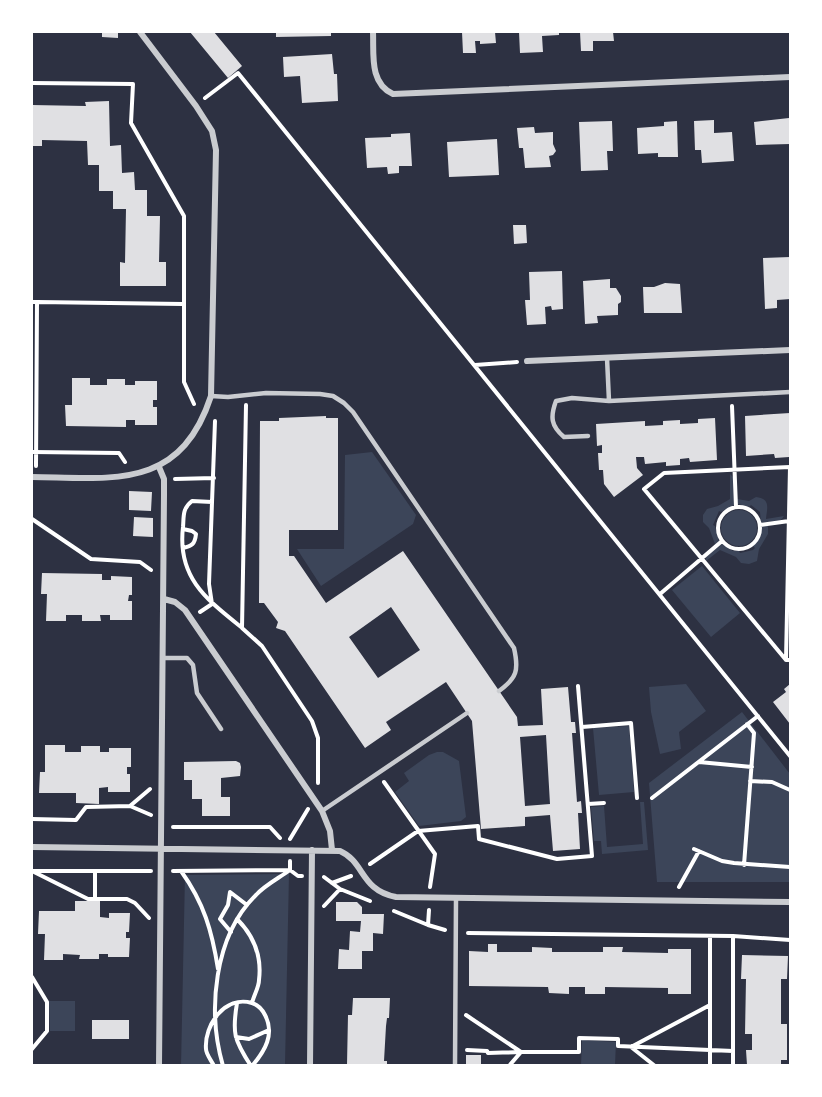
<svg xmlns="http://www.w3.org/2000/svg" width="822" height="1097" viewBox="0 0 822 1097" font-family="Montserrat,sans-serif">
  <rect width="100%" height="100%" fill="#2d3142"/>
  <path fill="#3c4559" d="M372,452L416,515L413,524L321,586L297,549H344L345,455Z
    M730,474L733,477L734,505L721,512L719,511L713,525L715,526L719,541L715,544L709,528L703,522V515L707,509L718,506L730,499Z
    M756,497C771,499 767,508 766,519L784,516L781,520L761,523L760,512L751,505L749,507L738,504L737,499L749,501Z
    M721 528a18 18 0 1 1 36 0a18 18 0 1 1-36 0Z
    M762,526H768V534L759,549L757,561L749,564L741,563L736,557L720,550L706,561V557L722,544L733,551H739L740,553L753,550L755,548L753,546L760,537Z
    M702,566L740,613L711,637L672,590Z
    M686,684L706,711L679,732L681,749L660,754L651,712L649,687Z
    M742,712L790,774V882H657L649,783Z
    M629,726L634,792L599,795L593,728Z
    M437,752H443L459,761L466,817L461,821L419,826L395,792L409,781L404,773L429,755Z
    M640,802H644L648,850L602,854L601,841H594L591,807L604,806L607,847L643,844Z
    M289,874L285,1065L181,1066L185,875Z
    M49,1001H75V1031H50Z
    M582,1040L616,1042L615,1065H581Z"/>
  <path fill="#e0e0e3" fill-rule="evenodd" d="M102,32H118V38L102,37Z
    M190,32H214L242,66L228,78Z
    M276,32H331V36L276,37Z
    M462,32H495L496,43L480,44V41H475L476,53H463Z
    M519,32H559V35L542,36L543,52L520,53Z
    M580,32H613L614,41H593V51H581Z
    M332,54L334,74H337L338,101L302,103L300,76L284,77L283,57Z
    M109,101L110,146L121,145L122,173L134,172L135,190H147V216H160L159,262H166V286H120V262L125,263L126,209H113V191H99V165H88L87,141L42,140V146H32V105L86,106L85,102Z
    M789,118L790,144L756,145L754,122Z
    M714,120V133L732,132L734,161L702,163L701,150H695L694,121Z
    M612,121L613,151H607L608,170L581,171L579,122Z
    M677,121L678,157H658V153L638,154L637,128L664,126V122Z
    M534,127L535,133L553,132V144L556,151L553,155L549,156L551,167L525,168L523,148H519L517,128Z
    M410,133L412,166H399V173L388,174L387,167L367,168L365,138L391,137V134Z
    M497,139L499,175L449,177L447,142Z
    M513,225H526L527,243L514,244Z
    M790,257V299L777,300V308L765,309L763,258Z
    M562,271L563,309L552,310L551,306L545,307L546,324L527,325L525,300H530L529,272Z
    M610,279V288H616L621,296V302L618,304V315L597,316L598,323L585,324L583,281Z
    M665,283L680,284L682,313H644L643,287H654Z
    M72,378H90V385H107V379H125V385H135V381H157V400H153V407H157V425H135V420H126V427L66,426L65,405H72Z
    M790,413V451H789V457L775,458L774,454L746,456L745,416Z
    M326,416V418H338V530H289V556H294L326,603L403,551L517,717L518,726L543,725L541,689L568,687L571,722H575L576,733H572L577,802L581,801L582,813H578L580,849L553,851L550,815L525,817V826L481,829L472,721L446,682L386,722L391,730L365,748L285,631L276,628L278,622L264,603H259L260,421H279V418ZM391,607L420,650L378,678L349,637ZM546,735L550,804L525,806L520,737Z
    M715,418L717,460L690,462L689,458L680,459V465L666,466V462L645,464L644,457H636L637,468L643,475L614,497L604,484L603,470H599L598,453H602V445L597,446L596,424L645,421V426L663,425V421L680,420V424L698,423V419Z
    M129,491L152,492L151,511L129,510Z
    M134,517L153,518V537L133,536Z
    M42,573L102,574V580H111V576L132,577V595H129L128,601H132V620H110V615H100L101,621H82V615H66V621H46L47,594H41Z
    M790,684V724L773,702L786,692L784,689Z
    M45,745H65V752H81V746H100V752H109V748H131V767H127V774H130V792H108V787L99,788V804L76,803V793H39L40,772H45Z
    M236,761L240,763L241,767L240,776L221,778V797H230V816H202V799H192V780H184V762Z
    M75,901H100V917L109,918V913H130L129,932H126V938H130L129,957H108V954H99V959H79L80,955L63,954V960H44L45,934H38L39,911H75Z
    M336,902H357L362,907V914H384L383,934L373,933V951H362V969H338L339,949L349,950L350,931L360,932L361,921H336Z
    M488,944H497V952H532V947L552,948V952H603V947H623L622,952L668,953V949H691V994H668V988L605,987V994H585V987H569V994L549,993L548,987L469,986V951L488,952Z
    M742,955L788,956L787,979H781V1024H787V1060H781V1065H747L746,1050H752V1034H745L746,979H741Z
    M353,998H390L389,1018H387L386,1026L384,1061H387V1065H347L348,1015H352Z
    M92,1020H129V1039H92Z
    M466,1055H481V1065H466Z"/>
  <g fill="none" stroke-linecap="round" stroke-linejoin="round">
    <path stroke="#fff" stroke-width="4" d="M32,83L133,84L131,123L184,216V382L194,404
      M205,98L238,73L790,756
      M32,302H37L36,466
      M37,302L183,304
      M475,365L517,362
      M246,405L242,628L262,646L312,721L318,738V783
      M732,406L736,507
      M32,452L119,453L125,462
      M175,479L214,478
      M212,502L192,501C182,509 184,516 183,527C177,577 206,599 241,627
      M718 528a21 21 0 1 1 42 0a21 21 0 1 1-42 0Z
      M32,519L91,559L140,562L151,570
      M760,525L789,521
      M183,529L192,531L196,534C195,544 192,546 183,548
      M660,594L722,541
      M200,612L212,604L209,584L215,421
      M786,660L790,467L664,473L644,489L786,660H790
      M582,727L631,723L637,798
      M699,762L752,767
      M750,781L772,782L790,790
      M384,782L435,854L430,887
      M652,798L758,716
      M588,804L604,803
      M130,806L151,815
      M32,819L76,820L86,807L130,806L150,789
      M173,827H270L280,838
      M290,839L308,809
      M694,849L722,861L734,863L790,867
      M370,864L418,831L478,826L479,839L557,859L592,856L578,686
      M744,865L754,733L747,724
      M32,871H151
      M32,871L88,899H127L135,903L149,918
      M95,871V899
      M173,871L290,870L298,876H302
      M181,871C204,903 212,931 218,969
      M324,877L340,889L370,901
      M332,883L351,876
      M679,887L699,851
      M324,906L340,889
      M394,911L428,925L429,910
      M237,919C253,935 262,956 259,980C259,987 254,995 252,1003
      M428,925L445,930
      M231,932L220,919L228,905L230,892L247,905
      M468,933L733,936L790,940
      M32,977L47,1002V1031L32,1049
      M237,1003C232,1033 234,1040 251,1066
      M466,1015L521,1052H579V1038L618,1039V1046L733,1051
      M236,1037L249,1039L269,1030
      M467,1050L487,1051L488,1053L521,1052L509,1066
      M214,1066C211,1060 206,1054 206,1049C204,1025 225,995 252,1003C259,1005 262,1009 265,1015C275,1034 265,1051 252,1066
      M223,1066C207,1011 214,936 256,895C265,885 279,878 290,870V861
      M655,1066L631,1047L710,1005
      M710,1066V936
      M733,1066V936"/>
    <path stroke="#caccd0" stroke-width="4.5" d="M607,358L609,401L790,392
      M211,396L228,397L266,393L320,394L333,396L344,403L353,412L514,648C519,670 517,678 499,691
      M588,436L564,437C551,426 550,417 556,401L572,398L609,401
      M163,658H187L193,665L197,693L221,729
      M322,811L467,713
      M455,1066L456,899"/>
    <path stroke="#caccd0" stroke-width="6" d="M373,32C374,54 369,83 393,94L790,77
      M527,361L790,350
      M159,467L164,479V495L159,1066
      M32,477C112,478 180,491 211,396L216,150L212,131L196,106L140,32
      M164,599L175,602L185,610L322,811L330,831L332,850
      M32,847L340,851C365,862 360,890 396,897L790,902
      M310,1066L312,850"/>
  </g>
  <rect width="822" height="1097" fill="none" stroke="#ffffff" stroke-width="66"/>
</svg>
